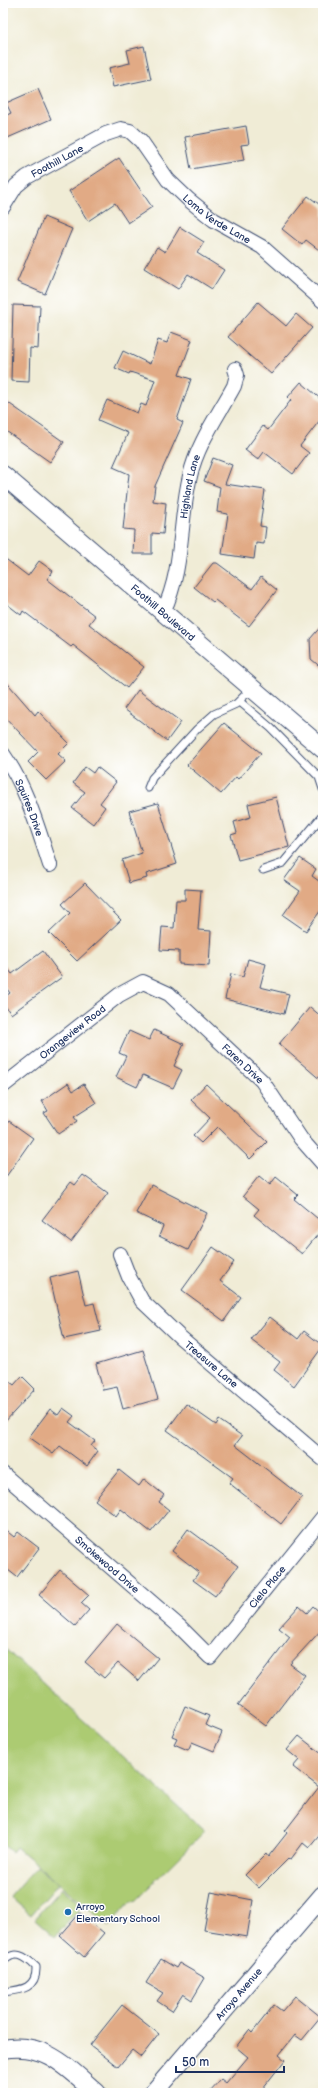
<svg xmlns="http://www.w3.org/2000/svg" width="326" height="2096" viewBox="0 0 326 2096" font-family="'Balsamiq Sans',sans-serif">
  <rect width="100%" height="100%" fill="#fff"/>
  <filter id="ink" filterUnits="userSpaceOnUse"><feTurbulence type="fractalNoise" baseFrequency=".025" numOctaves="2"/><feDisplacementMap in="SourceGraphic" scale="8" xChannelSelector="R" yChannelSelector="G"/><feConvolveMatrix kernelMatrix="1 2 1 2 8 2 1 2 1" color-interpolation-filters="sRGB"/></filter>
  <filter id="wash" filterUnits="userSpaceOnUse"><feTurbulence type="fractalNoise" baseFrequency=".012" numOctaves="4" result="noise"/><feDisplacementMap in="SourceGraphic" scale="16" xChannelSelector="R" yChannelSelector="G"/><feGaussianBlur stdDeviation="0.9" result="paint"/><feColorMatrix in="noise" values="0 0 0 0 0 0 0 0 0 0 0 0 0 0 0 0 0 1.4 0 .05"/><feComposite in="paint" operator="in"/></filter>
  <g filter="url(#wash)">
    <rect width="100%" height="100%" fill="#f0ecd6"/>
    <path fill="#accb72" stroke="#647d68" d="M3,1647L205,1831L134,1902L131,1901L109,1926L16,1847L12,1852L3,1845Z
      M37,1866L58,1884L31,1915L10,1897Z
      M62,1888L82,1906L55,1937L35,1919Z"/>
    <g id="blocks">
      <path fill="#e1aa85" d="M144,46L151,79L113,87L109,68L130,63L127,50Z
        M38,89L51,119L3,140V117L11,113L6,103Z
        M246,126L249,144L241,145L244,160L191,169L185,137Z
        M119,158L152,207L128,223L115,203L88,221L69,191Z
        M308,196L323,207V253L306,240L302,245L282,229Z
        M44,217L72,229L45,294L17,282Z
        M180,227L204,242L197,253L224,270L212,289L188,274L178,289L144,268L157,247L165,252Z
        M258,302L286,326L296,314L312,328L271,374L228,337Z
        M13,305L40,306L38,349L30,348L29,382L11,381Z
        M171,332L192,340L179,375L191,379L177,420L183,423L155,486L153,501L166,503L163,534L152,533V554H133L134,530L123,529L129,474L113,467L128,433L98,420L107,400L137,413L141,404L146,406L155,380L130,372L129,374L115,368L123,351L150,364L158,340L167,343Z
        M301,382L323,401V416L300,446L309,453L293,474L264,452L258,460L245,450L263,426L268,430L291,400L288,397Z
        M7,402L64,442L50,462L3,429V408Z
        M213,458L232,465L225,484L265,490L260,526L266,527L264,544L256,543L254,559L222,554L228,514L217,512L220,487L204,481Z
        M3,557L28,576L39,561L53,571L47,579L95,616L89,624L144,667L127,688L73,645L71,647L23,611L21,615L3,601Z
        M213,563H217L252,589L261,577L277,590L249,626L215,600L213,602L194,587Z
        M323,624V669L311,659L310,639Z
        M3,678L35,715L38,711L69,743L58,754L66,761L46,780L28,762L38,752L3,715Z
        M138,690L181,722L167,741L124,709Z
        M224,723L261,753L238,779L236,777L221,794L187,765Z
        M85,767L93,773L97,767L116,782L100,803L105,807L93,824L72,808L85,792L73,783Z
        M276,797L289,847L238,860L231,835L237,833L234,822L251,817L248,804Z
        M158,803L177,864L146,874L147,878L129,883L122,860L142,853L129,811Z
        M300,858L316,869L312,876L323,884V907L306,931L283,915L300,891L284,880Z
        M85,883L121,920L77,961L49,933L70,913L62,904Z
        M185,889L201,890L198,930L211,931L209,966L179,964V951L160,950L162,927L174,928L176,900H185Z
        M43,951L62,977L11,1014L3,1003V998L10,993L3,984V962L12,974Z
        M248,959L266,964L260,987L289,994L284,1014L225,999L231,974L243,977Z
        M310,1007L323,1018V1082L279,1044Z
        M154,1030L184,1044L174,1066L182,1070L173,1088L143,1075L137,1087L116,1077L126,1056L119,1053L129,1031L149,1040Z
        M68,1083L73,1091L84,1084L96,1103L74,1117L77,1121L58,1134L44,1113L48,1111L42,1101Z
        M206,1084L267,1142L250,1159L217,1127L201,1143L193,1136L210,1118L191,1100Z
        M9,1121L33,1138L3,1181V1129Z
        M83,1175L108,1193L71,1242L42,1220L71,1182L75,1185Z
        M259,1176L270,1185L276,1177L298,1195L294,1199L323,1223V1228L302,1254L254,1215L259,1209L243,1196Z
        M151,1185L207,1213L188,1250L159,1236L163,1226L136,1213Z
        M213,1247L234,1262L220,1281L241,1297L224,1321L182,1290Z
        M78,1271L86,1305L94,1303L101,1331L64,1339L50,1278Z
        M270,1317L298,1339L304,1331L323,1346L294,1386L274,1370L280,1362L251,1340Z
        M143,1350L158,1399L123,1409L117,1387L103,1390L96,1364Z
        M3,1376L14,1385L22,1376L35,1389L3,1424Z
        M186,1404L216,1425L219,1420L242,1436L235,1445L302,1497L281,1524L229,1483L233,1478L167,1430Z
        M63,1408L74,1416L69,1422L95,1441L91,1446L98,1451L87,1466L60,1446L53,1454L29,1437L50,1409L58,1415Z
        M119,1470L139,1486L144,1479L164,1495L159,1502L169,1510L151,1532L121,1509L116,1516L95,1500Z
        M3,1528L14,1537L18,1532L39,1548L17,1577L3,1566Z
        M188,1529L238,1566L215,1596L193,1580L199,1572L172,1551Z
        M60,1570L89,1595L81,1603L89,1610L75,1626L39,1595Z
        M299,1606L307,1613L313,1606L323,1615V1628L290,1664L305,1675L266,1726L238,1705L290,1637L279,1628Z
        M117,1624L158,1658L139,1681L118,1663L104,1678L85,1662Z
        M185,1706L209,1716L205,1725L222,1732L214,1751L192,1742L188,1750L174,1744L177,1738L172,1736Z
        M299,1736L323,1755V1831L309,1848L303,1843L291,1859L289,1858L259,1888L245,1875L266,1854L268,1857L287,1833L285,1831L319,1787L293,1767L299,1760L287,1750Z
        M211,1892L253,1900L247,1937L204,1930Z
        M80,1913L104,1933L84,1957L60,1936Z
        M161,1959L176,1968L179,1963L205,1978L192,2000L183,1994L172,2011L157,2001L163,1993L146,1983Z
        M295,1996L321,2017L302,2040L295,2035L279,2055L285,2060L259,2093H208L221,2079L226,2083L248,2057L236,2047L249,2030L252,2033L274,2005L282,2011Z
        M122,2005L159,2034L141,2057L132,2050L118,2067L90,2045Z"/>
    </g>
  </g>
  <g filter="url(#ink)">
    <use href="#blocks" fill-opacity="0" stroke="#3b4b70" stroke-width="1"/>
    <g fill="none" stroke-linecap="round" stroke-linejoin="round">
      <defs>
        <path id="service" d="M239,701L271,728L319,777L323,789
          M148,788L152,778L197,729L214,714L236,704L252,688
          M263,870L283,863L323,815
          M3,1962C15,1949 25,1956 36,1967C37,1989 21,1990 3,1992"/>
        <g id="minor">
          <path id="s1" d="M3,207L16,186L27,177L106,134L121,129L130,131L141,141L168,180L189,200L214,220L262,247L323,301"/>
          <path id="s2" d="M163,612C184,569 179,521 190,476C197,444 219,414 234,386L237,375L235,369"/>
          <path id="s3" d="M3,754C27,788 37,826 50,865"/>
          <path id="s4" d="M3,1086L119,995L143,982L169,994L262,1081L301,1139L323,1164"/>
          <path id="s5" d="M120,1254L129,1277L142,1301L180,1337L323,1459"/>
          <path id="s6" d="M3,1474L179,1626L210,1657L323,1517"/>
        </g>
        <g id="tertiary">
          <path id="s7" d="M3,475L323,749"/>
          <path d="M3,2049C45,2041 68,2068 97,2093"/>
          <path id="s8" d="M153,2093L323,1895"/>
        </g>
      </defs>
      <use href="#service" stroke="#3b4b70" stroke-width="9"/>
      <use href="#minor" stroke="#3b4b70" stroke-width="16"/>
      <use href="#tertiary" stroke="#3b4b70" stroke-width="20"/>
      <use href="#service" stroke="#fff" stroke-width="7"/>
      <use href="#minor" stroke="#fff" stroke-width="14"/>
      <use href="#tertiary" stroke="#fff" stroke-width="18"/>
    </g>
  </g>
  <circle fill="#1f6fb2" stroke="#fff" stroke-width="1.5" cx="68" cy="1912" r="4"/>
  <g text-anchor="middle" stroke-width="3" stroke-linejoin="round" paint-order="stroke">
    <g font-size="10" fill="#1b2f5e" stroke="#fff">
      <text dy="4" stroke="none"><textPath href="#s1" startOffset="73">Foothill Lane</textPath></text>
      <text dy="4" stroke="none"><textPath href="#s1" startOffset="279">Loma Verde Lane</textPath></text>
      <text dy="4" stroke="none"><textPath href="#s2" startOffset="129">Highland Lane</textPath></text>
      <text dy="4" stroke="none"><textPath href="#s7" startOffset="211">Foothill Boulevard</textPath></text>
      <text dy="4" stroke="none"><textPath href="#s3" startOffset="60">Squires Drive</textPath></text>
      <text dy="4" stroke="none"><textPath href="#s4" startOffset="88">Orangeview Road</textPath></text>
      <text dy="4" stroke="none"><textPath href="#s4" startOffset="305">Faren Drive</textPath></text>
      <text dy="4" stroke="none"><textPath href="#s5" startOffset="146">Treasure Lane</textPath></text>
      <text dy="4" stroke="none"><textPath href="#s6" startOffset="138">Smokewood Drive</textPath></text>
      <text dy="4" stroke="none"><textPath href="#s6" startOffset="367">Cielo Place</textPath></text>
      <text dy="4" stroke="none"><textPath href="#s8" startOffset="131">Arroyo Avenue</textPath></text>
    </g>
    <g font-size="10" fill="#1b2f5e" stroke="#fff" text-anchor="start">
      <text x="76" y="1910">Arroyo<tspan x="76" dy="12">Elementary School</tspan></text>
    </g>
  </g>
  <rect width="326" height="2096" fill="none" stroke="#fff" stroke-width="16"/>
  <path d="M176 2066v6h108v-6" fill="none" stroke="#1b2f5e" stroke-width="2"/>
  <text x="182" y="2066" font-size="12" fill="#1b2f5e" stroke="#ffffff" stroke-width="3" paint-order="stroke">50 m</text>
</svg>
